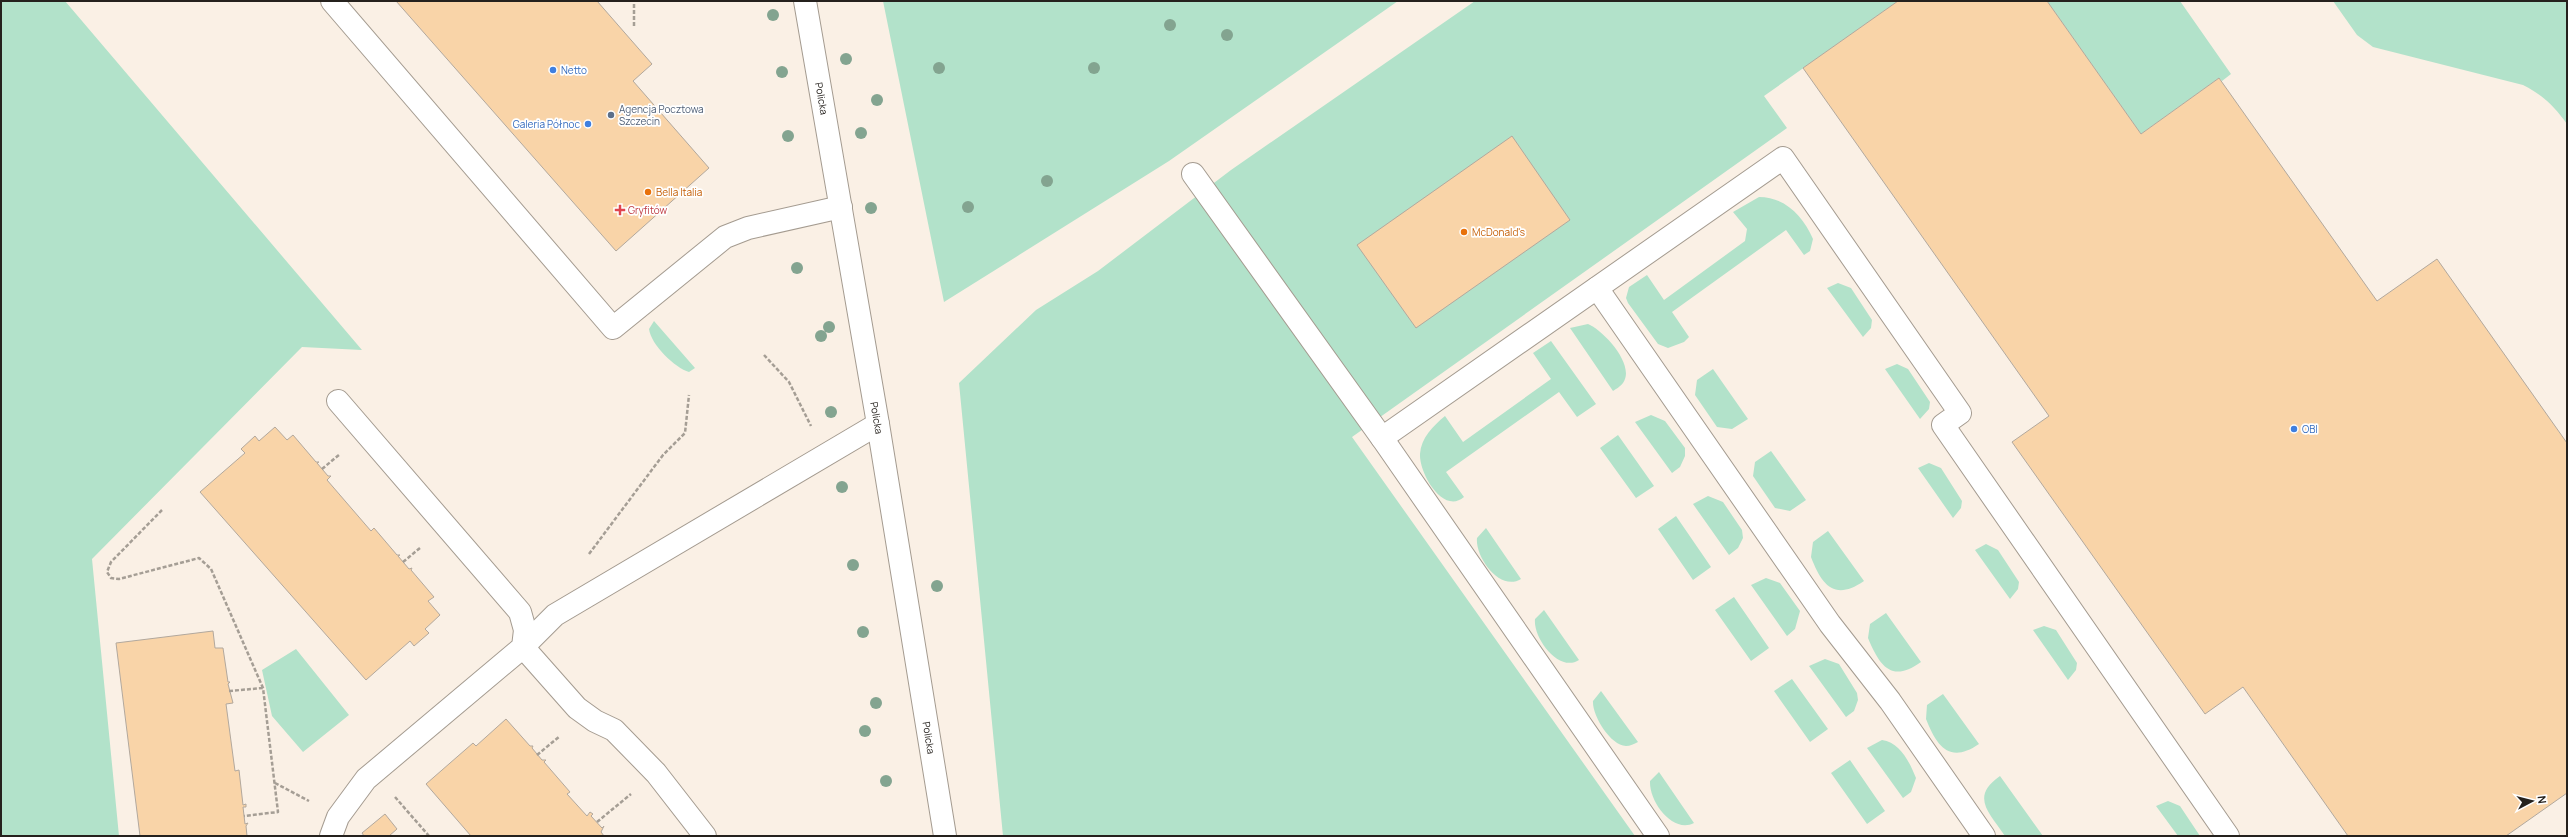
<svg xmlns="http://www.w3.org/2000/svg" width="2568" height="837" viewBox="0 0 2568 837" font-family="Manrope,sans-serif">
  <rect width="100%" height="100%" fill="#faf0e5"/>
  <path fill="#b2e2ca" d="M1,1H65L362,350L302,347L92,559L119,836H1Z
    M883,1H1398L1169,161L944,302Z
    M1475,1H1898L1764,96L1787,128L1352,437L1635,836H1003L959,383L1036,310L1098,271L1231,170Z
    M2047,1H2180L2231,74L2222,81L2219,78L2141,134Z
    M2333,1H2567V124C2554,106 2543,95 2523,85L2373,47L2357,35Z
    M1759,197C1785,197 1803,216 1813,239L1810,251L1804,255L1786,230L1672,312L1689,337L1684,342L1668,348L1658,344L1628,303L1626,298L1629,287L1647,275L1664,300L1745,241L1747,229L1733,212Z
    M1838,283L1851,288L1872,320L1871,328L1863,337L1827,288Z
    M654,321L695,368L689,372C675,368 651,345 649,329Z
    M1588,324C1603,330 1636,365 1623,383C1621,386 1616,389 1613,391L1570,328Z
    M1551,341L1596,404L1577,417L1559,392L1446,472L1464,497C1443,515 1419,473 1420,454C1421,438 1433,426 1445,416L1463,442L1551,379L1533,353Z
    M1897,364L1908,369L1930,402L1929,409L1920,419L1885,369Z
    M1713,369L1748,419L1732,429L1717,427L1695,395L1697,380Z
    M1651,415L1665,421L1685,448V456L1680,467L1672,473L1635,422Z
    M1618,435L1654,486L1636,498L1600,448Z
    M1771,451L1806,500L1790,511L1775,508L1753,476L1755,462Z
    M1929,463L1941,468L1962,501L1961,508L1953,518L1918,468Z
    M1708,496L1723,502L1742,530L1743,538L1738,548L1729,555L1693,504Z
    M1676,516L1711,567L1693,580L1658,529Z
    M1486,528L1521,579C1500,592 1475,557 1477,538Z
    M1828,531L1864,581C1835,601 1822,586 1811,557L1813,542Z
    M1986,544L1998,550L2019,582L2018,589L2010,599L1975,550Z
    M1766,578L1780,583L1800,611L1795,629L1787,636L1751,585Z
    M1734,597L1769,648L1751,661L1715,610Z
    M1544,610L1579,660C1559,673 1533,638 1535,619Z
    M1886,613L1921,662C1892,683 1880,667 1868,638L1870,624Z
    M2044,626L2056,630L2077,663L2076,670L2068,680L2033,630Z
    M296,649L349,715L303,752L272,716L262,670Z
    M1825,659L1839,664L1857,693L1858,700L1854,711L1846,717L1809,666Z
    M1792,679L1828,729L1810,742L1774,691Z
    M1601,691L1638,742C1634,744 1630,746 1626,746C1610,745 1592,715 1593,701Z
    M1943,694L1979,744C1950,764 1937,747 1926,719L1927,705Z
    M1882,740C1900,742 1910,763 1916,778L1911,792L1903,798L1867,748Z
    M1850,760L1885,811L1867,824L1831,773Z
    M1659,772L1694,823C1673,834 1649,802 1650,781Z
    M2000,776L2043,836H2005C1989,812 1970,797 2000,776Z
    M2168,801L2180,806L2200,836H2178L2156,806Z"/>
  <path fill="#f9d4a8" stroke="#b2a89d" d="M396,1H597L652,64L633,81L709,168L616,251Z
    M1898,1H2047L2141,134L2219,78L2377,301L2437,259L2567,443V793L2506,836H2348L2243,687L2205,714L2012,442L2049,416L1803,68Z
    M1512,136L1570,220L1416,328L1357,245Z
    M275,427L287,440L293,435L316,462H319L317,463L328,476H331L327,480L371,531L374,528L397,555H400L398,556L409,569L412,568L411,570L434,597L428,601L440,615L425,629L429,633L414,646L410,641L366,680L200,492L245,453L241,449L255,436L259,441Z
    M213,631L215,648H223L228,682H230L228,684L233,703L226,704L235,771L239,770L243,805L246,804V807H243L245,824L248,823L246,826L247,836H140L116,643Z
    M506,719L530,746H533L532,748L542,760H546L544,762L570,792L567,794L587,816L590,812L593,814L591,816L602,828L604,826L601,832L604,836H471L426,784L473,743L476,746Z
    M385,814L397,829L389,836H364L362,833Z"/>
  <g fill="none" stroke-linecap="round" stroke-linejoin="round">
    <defs>
      <g id="minor">
        <path d="M332,1L613,328L725,237L748,228L841,207"/>
        <path id="s1" d="M805,1L878,424L945,836"/>
        <path d="M1193,174L1382,438"/>
        <path d="M1597,288L1830,624L1890,701L1984,836"/>
        <path d="M331,836L338,817L366,779L523,647L525,630L520,612L338,401"/>
        <path d="M705,836L656,773L614,730L595,721L577,708L523,647L555,615L878,424"/>
        <path d="M1658,836L1382,438L1783,158L1960,413L1943,425L2228,836"/>
      </g>
    </defs>
    <use href="#minor" stroke="#a49b90" stroke-width="24"/>
    <path stroke="#a59e95" stroke-width="2.5" stroke-dasharray="4 2" stroke-linecap="butt" d="M634,26V1
      M764,355L789,382L811,426
      M322,469L340,454
      M162,510L111,562L107,572L111,578L119,579L199,558L211,569L263,688L278,812L244,816
      M589,554L663,455L685,433L689,395
      M403,562L420,548
      M229,691L263,688
      M537,755L560,736
      M275,783L309,801
      M395,797L429,836
      M597,822L631,794"/>
    <use href="#minor" stroke="#fff" stroke-width="22"/>
  </g>
  <g fill="#83a490">
    <circle cx="773" cy="15" r="6"/>
    <circle cx="1170" cy="25" r="6"/>
    <circle cx="1227" cy="35" r="6"/>
    <circle cx="846" cy="59" r="6"/>
    <circle cx="939" cy="68" r="6"/>
    <circle cx="1094" cy="68" r="6"/>
    <circle cx="782" cy="72" r="6"/>
    <circle cx="877" cy="100" r="6"/>
    <circle cx="861" cy="133" r="6"/>
    <circle cx="788" cy="136" r="6"/>
    <circle cx="1047" cy="181" r="6"/>
    <circle cx="968" cy="207" r="6"/>
    <circle cx="871" cy="208" r="6"/>
    <circle cx="797" cy="268" r="6"/>
    <circle cx="829" cy="327" r="6"/>
    <circle cx="821" cy="336" r="6"/>
    <circle cx="831" cy="412" r="6"/>
    <circle cx="842" cy="487" r="6"/>
    <circle cx="853" cy="565" r="6"/>
    <circle cx="937" cy="586" r="6"/>
    <circle cx="863" cy="632" r="6"/>
    <circle cx="876" cy="703" r="6"/>
    <circle cx="865" cy="731" r="6"/>
    <circle cx="886" cy="781" r="6"/>
  </g>
  <g fill="#3f7fe0" stroke="#fff" stroke-width="1.5">
    <circle cx="553" cy="70" r="4"/>
    <circle cx="588" cy="124" r="4"/>
    <circle cx="2294" cy="429" r="4"/>
  </g>
  <circle fill="#5c6f8a" stroke="#fff" stroke-width="1.5" cx="611" cy="115" r="4"/>
  <g fill="#e8710a" stroke="#fff" stroke-width="1.5">
    <circle cx="648" cy="192" r="4"/>
    <circle cx="1464" cy="232" r="4"/>
  </g>
  <path fill="#e0444e" stroke="#fff" stroke-width="1.5" d="M618 204h4v4h4v4h-4v4h-4v-4h-4v-4h4z"/>
  <g text-anchor="middle" stroke-width="3.5" stroke-linejoin="round" paint-order="stroke">
    <g font-size="10" fill="#366cbe" stroke="#fff" text-anchor="start">
      <text x="561" y="74">Netto</text>
      <text x="580" y="128" text-anchor="end">Galeria Północ</text>
      <text x="2302" y="433">OBI</text>
    </g>
    <g font-size="10" fill="#25211d" stroke="#fff">
      <text dy="4" stroke="none"><textPath href="#s1" startOffset="99">Policka</textPath></text>
      <text dy="4" stroke="none"><textPath href="#s1" startOffset="423">Policka</textPath></text>
      <text dy="4" stroke="none"><textPath href="#s1" startOffset="747">Policka</textPath></text>
    </g>
    <g font-size="10" fill="#4e5e75" stroke="#fff" text-anchor="start">
      <text x="619" y="113">Agencja Pocztowa<tspan x="619" dy="12">Szczecin</tspan></text>
    </g>
    <g font-size="10" fill="#c56008" stroke="#fff" text-anchor="start">
      <text x="656" y="196">Bella Italia</text>
      <text x="1472" y="236">McDonald's</text>
    </g>
    <g font-size="10" fill="#be3a42" stroke="#fff" text-anchor="start">
      <text x="628" y="214">Gryfitów</text>
    </g>
  </g>
  <rect width="2568" height="837" fill="none" stroke="#25211d" stroke-width="4"/>
  <g transform="translate(2532 801) rotate(83)" stroke="#ffffff" stroke-width="3" paint-order="stroke">
  <path d="M0-3L7 15L0 10L-7 15Z" fill="#25211d"/>
  <text y="-6" font-size="11" font-weight="bold" text-anchor="middle" fill="#25211d">N</text>
  </g>
</svg>
